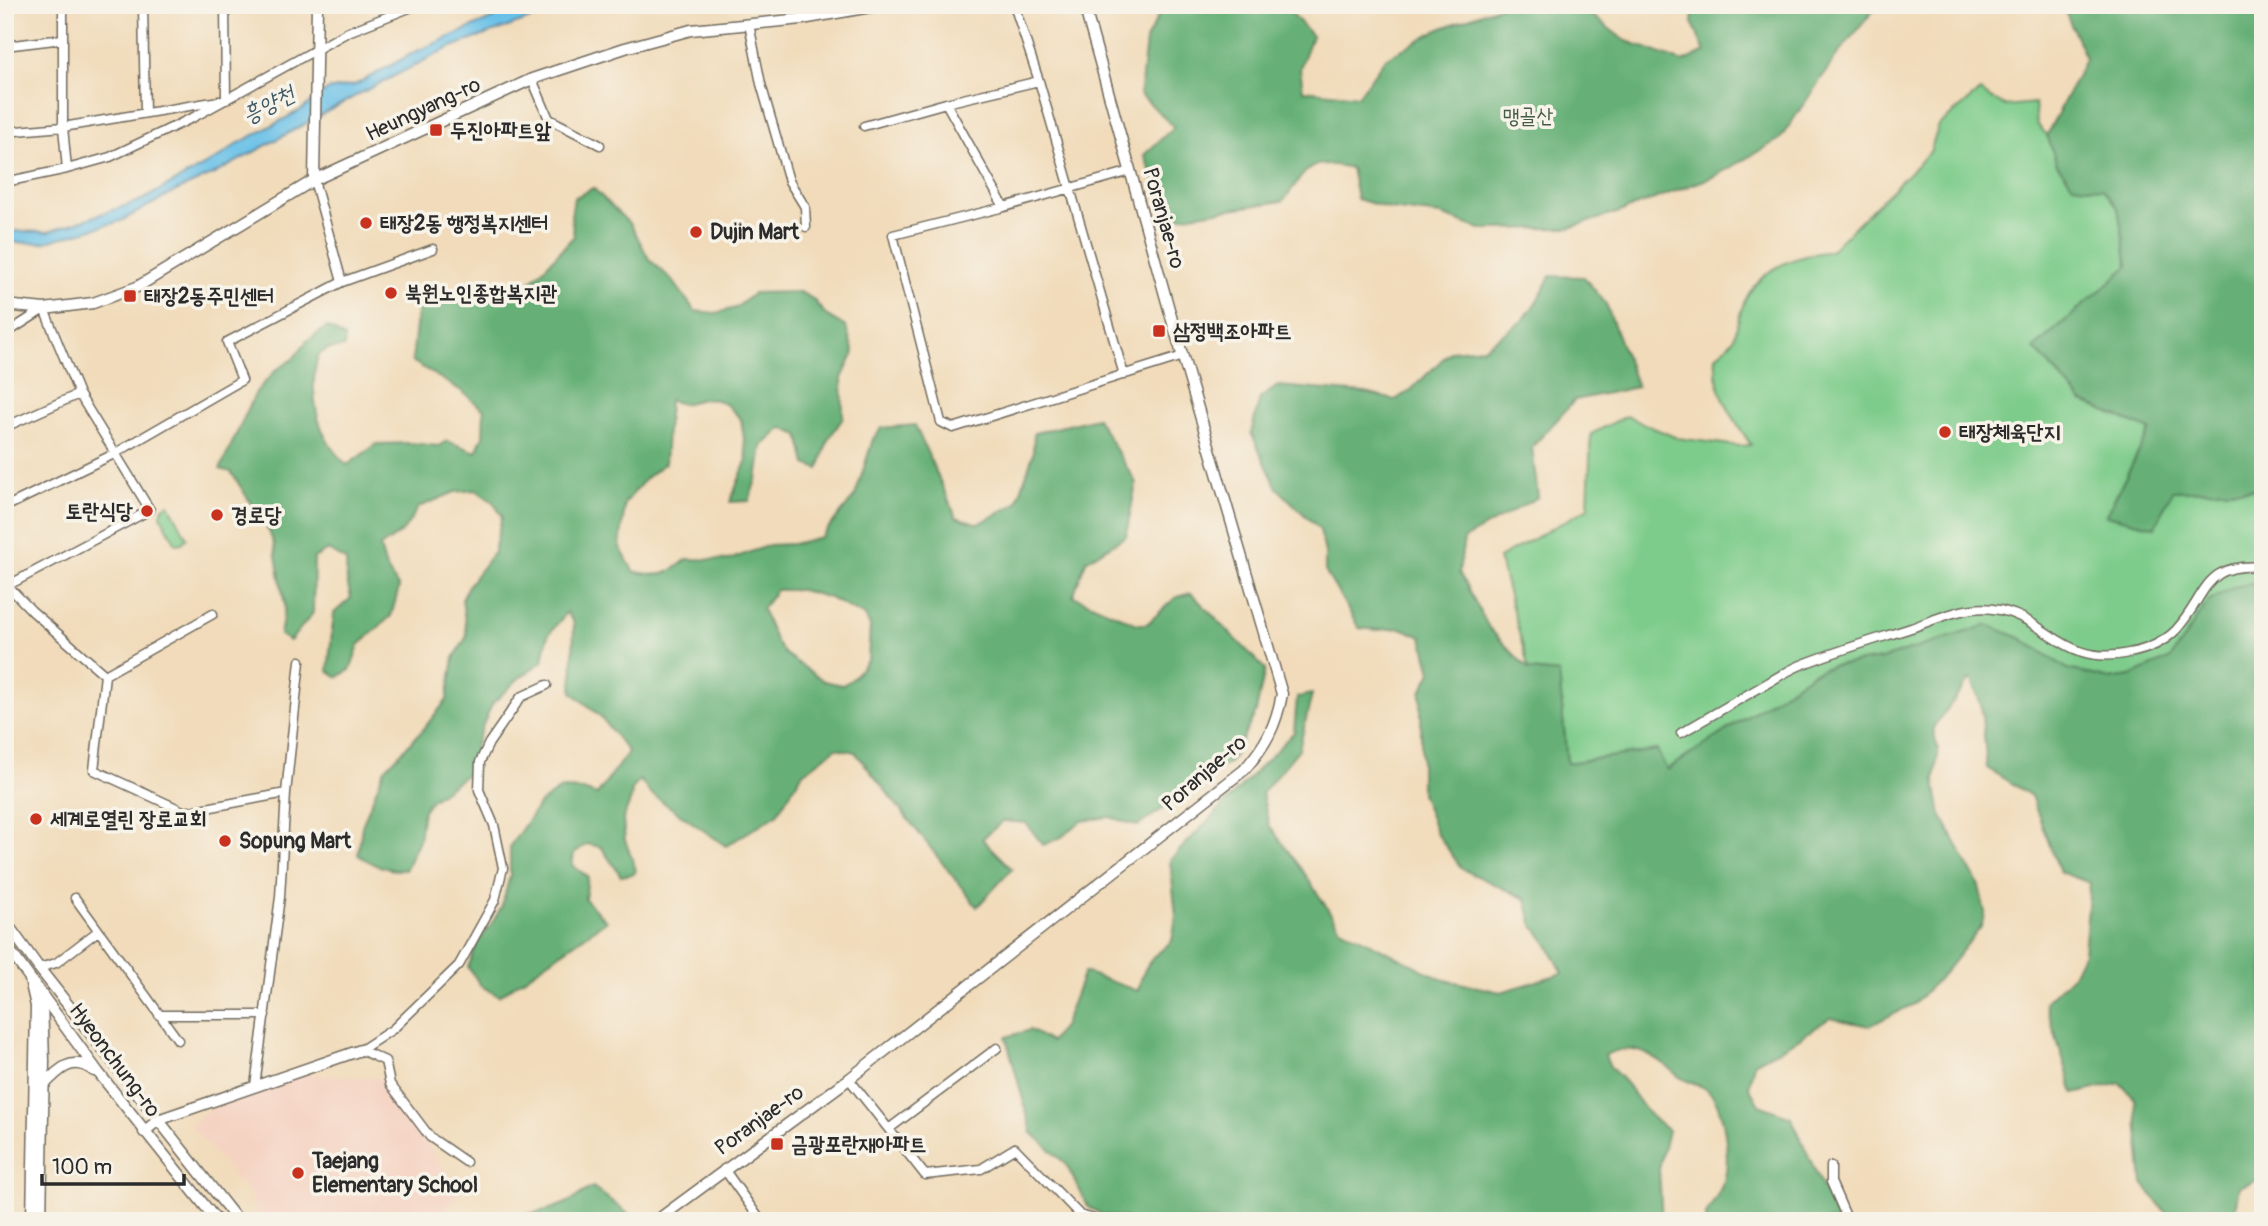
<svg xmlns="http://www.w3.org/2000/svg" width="2268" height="1226" viewBox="0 0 2268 1226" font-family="Pangolin,'Poor Story',sans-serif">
  <rect width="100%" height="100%" fill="#f7f3e8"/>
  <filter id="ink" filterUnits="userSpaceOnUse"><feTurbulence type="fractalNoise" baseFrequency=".0143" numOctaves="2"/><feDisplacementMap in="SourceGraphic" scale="14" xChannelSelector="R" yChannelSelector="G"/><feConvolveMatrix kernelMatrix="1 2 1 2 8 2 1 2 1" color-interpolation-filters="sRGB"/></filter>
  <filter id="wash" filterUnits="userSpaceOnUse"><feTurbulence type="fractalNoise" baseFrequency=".00686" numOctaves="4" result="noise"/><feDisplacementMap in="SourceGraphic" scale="28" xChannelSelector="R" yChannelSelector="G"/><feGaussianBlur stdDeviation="1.57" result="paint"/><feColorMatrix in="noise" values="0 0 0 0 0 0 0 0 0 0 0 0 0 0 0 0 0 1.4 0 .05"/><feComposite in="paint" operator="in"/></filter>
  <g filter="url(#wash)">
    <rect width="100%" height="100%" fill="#f1dbba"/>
    <path fill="#f5d3c2" d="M306,1074L384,1079L460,1192L458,1196L433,1221H265L250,1203V1194L190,1125L217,1103Z"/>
    <path fill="#7ecc8b" stroke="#547c5b" stroke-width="2" d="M1980,91L2004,106L2035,103L2037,124L2047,135L2057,164L2103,188L2118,208L2128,267L2034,348L2083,402L2150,430L2106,515L2172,491L2263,489V586L2248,584L2208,602L2171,658L2131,676L2109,679L2068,669L2020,638L1988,625L1882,659L1831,666L1813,673L1666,770L1657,750L1567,763L1559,673L1529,670L1499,558L1588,508L1591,434L1626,416L1677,438L1739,446L1751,445C1733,417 1713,392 1716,356C1740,336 1732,340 1741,311C1753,271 1793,256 1830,251L1930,152L1939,125Z
      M169,504L187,538L182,543L176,544L161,516L163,507Z"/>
    <path fill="#66b077" stroke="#486e51" stroke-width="2" fill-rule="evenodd" d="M1164,5H1285L1312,36L1300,68L1303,90L1358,96L1385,59L1437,30L1503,5H1579L1624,40L1683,62L1705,52L1692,22L1694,5H1878L1838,54L1780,139L1715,176L1617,213L1569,228L1480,229L1441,215L1390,209L1357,199L1351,168C1306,158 1310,167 1283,201L1179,217L1162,198L1144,155L1174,127L1140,94L1146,40Z
      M2062,5H2263V489L2172,491L2155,527L2106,515L2150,430L2083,402L2034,348L2128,266L2118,208L2103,189L2073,185L2057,164L2047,135L2086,58Z
      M593,188L631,225L649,259L673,281L695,311L716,313L736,308L754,293L800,292L813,299L826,315L846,327L854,353L842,378L843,418L828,440L819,469L806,464L799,435L782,428L762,446L758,473L749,501L730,502L747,459L741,419L727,405L717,400L703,399L682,404L669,400L665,463L646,478L625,503L620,547L633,571C659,577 668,576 687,559L729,560L769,545L793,544L821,537L855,496L873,439L881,428L915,425L956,517L979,524L1017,503L1033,454L1034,433L1097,418L1136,483L1126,536L1086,561L1073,596L1137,624H1147L1175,598L1191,593L1265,669L1256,712L1231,761L1138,826L1110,817L1081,821L1062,837L1043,845L1026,823L1003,821L982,839L1012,869L977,907L855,752L836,748L802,774L777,814L726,846L650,793L640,780L632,790L631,799L623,819L625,840L636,870L634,874L621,876L601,847L587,844L574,853L572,865L588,877L585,899L606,921L499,996L481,986L468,967L478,941L492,923L502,906L510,875V846L540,803L561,789L583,790L597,795L628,752L601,717L572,692L574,624L567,612L548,635L543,661L518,679L492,704L482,727L466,775L431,800L423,810L419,840L405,870C387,871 374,865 358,855L362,826L384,770L421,732L447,700L454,658L467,636L462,599L468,586L494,552L502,516L493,502L476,490L455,492L419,507L403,531L380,547L386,568L399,588L391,616L359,645L350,670L337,677L328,671L334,613L351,598L347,581L346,561L328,550L314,558L313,613L290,641L280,635L285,606L274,545L269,531L231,472L220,469L256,392L276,370L292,360L307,341L327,327L345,338L344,347L328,349L318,355C308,394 316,437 347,465L377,444L411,443L438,446L447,441L476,452L483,436L484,410L463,392L412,361L418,307C423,304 428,299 432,298C456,290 485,303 509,296C527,290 560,251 574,236L571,216L574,198ZM776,590H801L830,598L865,616L870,626L868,660L851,680L842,685L824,681L785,654L776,642L762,609Z
      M1550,276L1584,277L1606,304L1637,387L1575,400L1532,447L1538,497L1464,539L1459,572L1489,628L1529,670L1559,673L1567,763L1657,750L1667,770L1813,673L1831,666L1882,659L1988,625L2020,638L2068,669L2109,679L2131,676L2171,658L2208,602L2234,587L2248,584L2263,586V1178L2239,1187L2233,1221H2172L2143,1183L2135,1099L2120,1083L2074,1094L2045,1002L2073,975L2084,953L2090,883L2060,872L2031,796L1987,768L1981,705L1971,678L1933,728L1938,751L1935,782L1941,815L1979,886L1985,912L1981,927L1946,971L1914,1004L1869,1026L1830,1018L1795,1041L1754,1063L1749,1087L1759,1105L1791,1117L1838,1221H1706V1215C1712,1204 1720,1192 1724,1181C1731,1160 1725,1102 1706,1089C1697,1083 1686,1083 1677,1075C1655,1056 1634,1041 1605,1055C1609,1069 1615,1071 1624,1081C1641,1101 1645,1115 1668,1130L1659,1169L1662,1221H1601L1599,1218L1586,1221H1131L1129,1218L1103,1215L1088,1207L1066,1164L1032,1133L1006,1037L1030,1030L1051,1042L1064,1025L1084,972L1138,991C1144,963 1151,959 1172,941L1176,916L1170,860L1294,732L1297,697L1312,694L1299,749L1262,793L1269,825L1301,868L1340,928L1441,979L1501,992L1563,973L1548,945L1532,923L1526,899L1462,869L1436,832L1421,793V692L1431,672L1422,637L1401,628L1378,630L1359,628L1325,571V553L1320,530L1277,488L1251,433L1260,398L1278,386L1365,393L1395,400L1411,390L1451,351L1483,348L1522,321L1538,300Z
      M593,1187L631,1216L623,1221H497C519,1214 542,1214 564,1204C574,1200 582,1192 593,1187Z"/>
    <path fill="#6bc1e8" stroke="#4b768a" stroke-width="2" d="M523,5H576L558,9L449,48L359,94L216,173L174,192L121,221L42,243L5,242V231L48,232L142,200L220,157L237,144L301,110L327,90L355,85L415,52Z"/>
  </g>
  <g filter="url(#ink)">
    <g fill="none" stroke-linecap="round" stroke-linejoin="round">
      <defs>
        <path id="minor" d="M63,5V127L67,169
          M143,5L145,113
          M225,5L226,100
          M1014,5L1039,81L1124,375
          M749,24L761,84L789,181L805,207L806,227
          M5,46L63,39
          M532,79L549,119L600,145
          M946,103L1004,207
          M864,126L946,103L1039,81
          M5,132L63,127L219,101
          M1131,171L1004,207L893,235L941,422L953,428L1183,356
          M5,182L67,169L110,157L194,117L348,32L417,5
          M342,282L433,249
          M5,334L44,309L79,394L150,510L5,587
          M5,427L79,394
          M5,507L114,454L242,380L227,342L342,282L314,180
          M5,583L32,611L105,675
          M105,675L94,770L185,812L286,793
          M105,675L213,614
          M1681,733C1707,718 1733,703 1759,688C1772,681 1786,671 1801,665C1836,651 1874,640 1911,628C1936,619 1966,605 1993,609C2046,615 2062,668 2129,653C2146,650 2164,642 2176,630C2208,595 2202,562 2263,567
          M75,898L178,1040
          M39,968L56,963L98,931
          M159,1015H265
          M361,1050L393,1029L459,965L495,900L503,868L494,825L479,790L480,762L489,743L521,697L547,685
          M361,1050L385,1061L390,1084L430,1137L466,1162
          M849,1079L925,1175L981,1169L1015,1148L1080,1215L1101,1221
          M255,1086L280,897L286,793L300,661
          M890,1128L997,1048
          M1831,1166V1182L1848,1221
          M724,1169L761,1221"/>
        <path id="tertiary" d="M314,180L317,5
          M5,305L44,309L93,303L137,287L314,180L532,79L625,48L691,30L802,19L882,5
          M5,921L39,968L238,1221
          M5,944L98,1072L217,1221
          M30,980L36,1006L32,1221
          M40,994L42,1001L44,1061L41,1221
          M43,1086C58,1070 73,1054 94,1071
          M144,1132L158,1120L361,1050
          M656,1221L849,1079L1244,770C1266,745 1276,726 1282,694L1172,320L1084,5"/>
      </defs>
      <use href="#minor" stroke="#70695d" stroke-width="11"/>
      <use href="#tertiary" stroke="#70695d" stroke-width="13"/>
      <use href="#minor" stroke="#fff" stroke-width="8"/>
      <use href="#tertiary" stroke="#fff" stroke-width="10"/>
    </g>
  </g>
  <g fill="#c8321e" stroke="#f7f3e8" stroke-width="2.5">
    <rect x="429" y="123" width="14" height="14" rx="3.5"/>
    <circle cx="366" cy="223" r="7"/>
    <circle cx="696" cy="232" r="7"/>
    <circle cx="391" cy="293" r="7"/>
    <rect x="123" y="289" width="14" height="14" rx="3.5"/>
    <rect x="1152" y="324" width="14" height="14" rx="3.5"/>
    <circle cx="1945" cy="432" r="7"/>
    <circle cx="147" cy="511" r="7"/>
    <circle cx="217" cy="515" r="7"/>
    <circle cx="36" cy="819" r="7"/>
    <circle cx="225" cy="841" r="7"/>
    <rect x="770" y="1137" width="14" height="14" rx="3.5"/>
    <circle cx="298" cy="1173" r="7"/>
  </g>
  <g text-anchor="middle" stroke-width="7" stroke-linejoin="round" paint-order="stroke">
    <g font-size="21" fill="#2b2b2b" stroke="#f7f3e8">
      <text transform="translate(423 109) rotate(-25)" y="7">Heungyang-ro</text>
      <text transform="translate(1164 218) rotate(74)" y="7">Poranjae-ro</text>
      <text transform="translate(1204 773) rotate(-41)" y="7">Poranjae-ro</text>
      <text transform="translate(115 1060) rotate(53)" y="7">Hyeonchung-ro</text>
      <text transform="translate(759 1120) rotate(-36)" y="7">Poranjae-ro</text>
    </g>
    <g font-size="21" fill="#445b48" stroke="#f7f3e8">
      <text x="1528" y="123">맹골산</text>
    </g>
    <g font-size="21" font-weight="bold" fill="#2b2b2b" stroke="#f7f3e8" text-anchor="start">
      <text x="450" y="137">두진아파트앞</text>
      <text x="380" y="230">태장2동 행정복지센터</text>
      <text x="710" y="239">Dujin Mart</text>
      <text x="405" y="300">북원노인종합복지관</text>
      <text x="144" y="303">태장2동주민센터</text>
      <text x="1173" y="338">삼정백조아파트</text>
      <text x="1959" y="439">태장체육단지</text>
      <text x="133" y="518" text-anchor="end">토란식당</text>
      <text x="231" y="522">경로당</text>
      <text x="50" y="826">세계로열린 장로교회</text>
      <text x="239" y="848">Sopung Mart</text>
      <text x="791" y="1151">금광포란재아파트</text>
      <text x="312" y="1168">Taejang<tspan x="312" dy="24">Elementary School</tspan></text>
    </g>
    <g font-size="23" font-style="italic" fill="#3e5864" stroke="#f7f3e8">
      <text transform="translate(268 104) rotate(-27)" y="8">흥양천</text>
    </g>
  </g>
  <rect width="2268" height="1226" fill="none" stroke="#f7f3e8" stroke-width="28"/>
  <path d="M42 1174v10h142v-10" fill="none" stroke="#2b2b2b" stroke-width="3.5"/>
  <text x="52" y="1174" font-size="21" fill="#2b2b2b" stroke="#f7f3e8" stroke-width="5" paint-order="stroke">100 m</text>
</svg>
